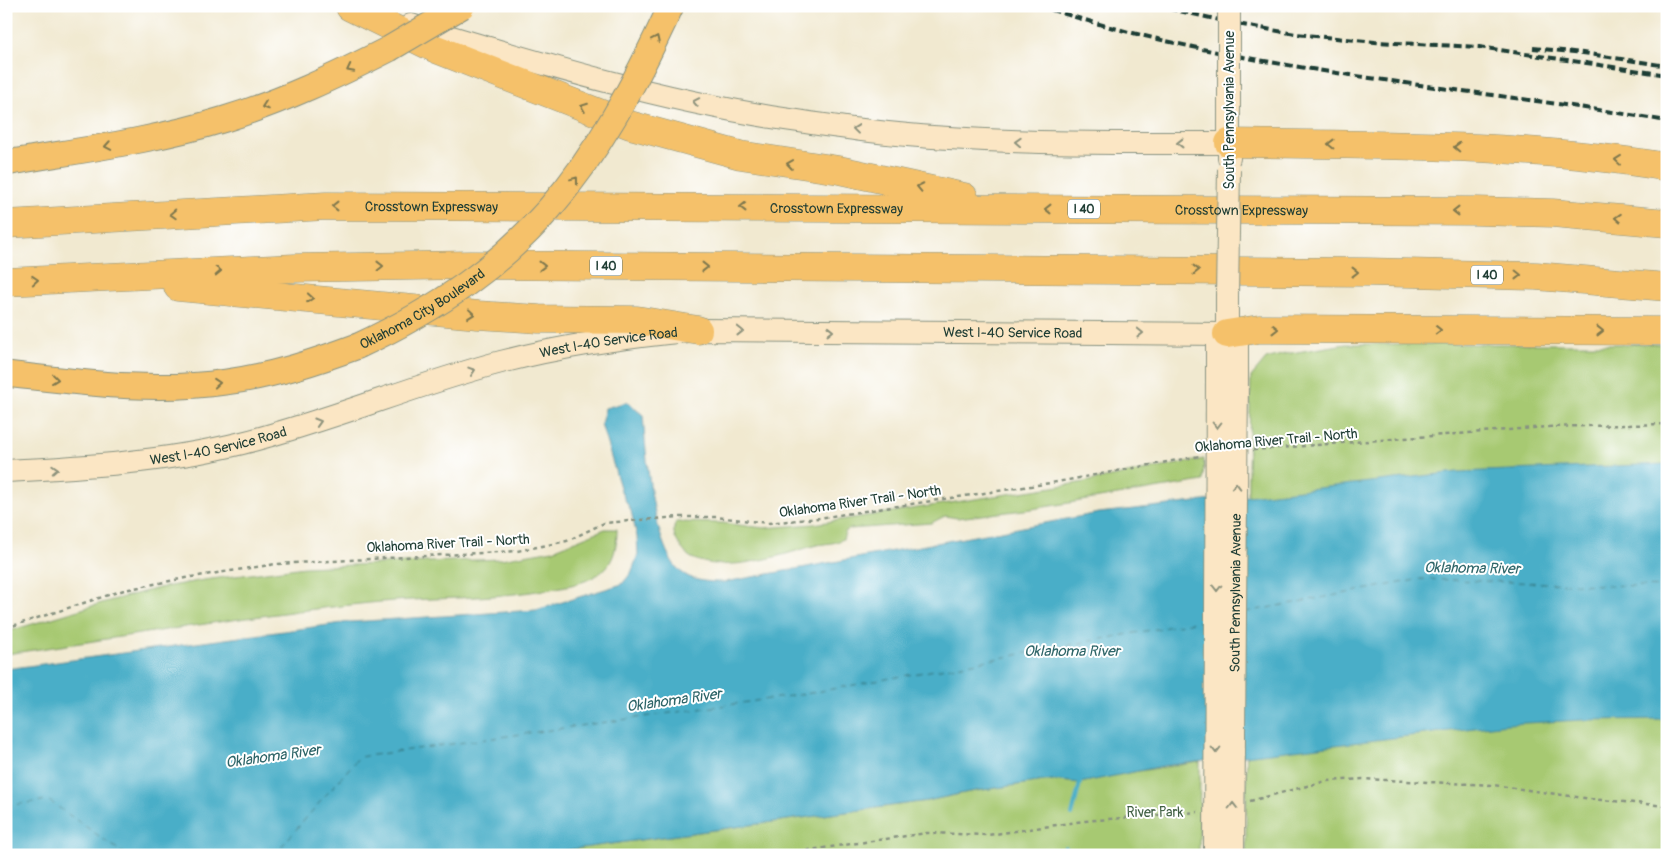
<svg xmlns="http://www.w3.org/2000/svg" width="1673" height="861" viewBox="0 0 1673 861" font-family="Pangolin,sans-serif">
  <rect width="100%" height="100%" fill="#fff"/>
  <filter id="ink" filterUnits="userSpaceOnUse"><feTurbulence type="fractalNoise" baseFrequency=".02" numOctaves="2"/><feDisplacementMap in="SourceGraphic" scale="10" xChannelSelector="R" yChannelSelector="G"/><feConvolveMatrix kernelMatrix="1 2 1 2 8 2 1 2 1" color-interpolation-filters="sRGB"/></filter>
  <filter id="wash" filterUnits="userSpaceOnUse"><feTurbulence type="fractalNoise" baseFrequency=".0096" numOctaves="4" result="noise"/><feDisplacementMap in="SourceGraphic" scale="20" xChannelSelector="R" yChannelSelector="G"/><feGaussianBlur stdDeviation="1.12" result="paint"/><feColorMatrix in="noise" values="0 0 0 0 0 0 0 0 0 0 0 0 0 0 0 0 0 1.4 0 .05"/><feComposite in="paint" operator="in"/></filter>
  <g filter="url(#wash)">
    <rect width="100%" height="100%" fill="#f1e9d0"/>
    <path fill="#a7c972" stroke="#638353" d="M1346,344H1667V855H1246L1248,470L1251,377L1266,359L1285,354Z
      M1204,459L1203,481L1032,509L957,518L945,516L931,523L849,529L845,532L843,539C833,545 823,543 813,546C780,556 724,574 692,558C687,556 682,549 679,544C674,538 672,529 676,522L722,523L764,528L814,524L1079,483Z
      M605,529H617C617,547 614,565 597,575C583,584 566,586 550,589C490,600 430,597 369,603C248,615 127,637 6,654V632L105,602L159,588L204,580L305,567L501,559L553,550Z
      M1200,762L1199,855H530L927,801L969,792L1051,780L1080,783L1125,773Z"/>
    <path fill="#49aec8" stroke="#34767e" d="M627,402L643,415C646,451 652,554 684,574C696,582 711,582 725,582L1099,513L1457,472L1667,464V719L1583,720L1507,724L1163,766L1080,783L1051,780L969,792L927,801L530,855H6V669L350,622L536,610L622,584L631,573L638,555L637,537L631,511L622,494L601,424L605,408Z"/>
    <g fill="none" stroke-linecap="round" stroke-linejoin="round">
      <path stroke="#49aec8" stroke-width="4" d="M1072,815L1080,783
        M1063,855L1065,847"/>
      <path stroke="#2e6568" stroke-width="1" stroke-dasharray="6 5" stroke-linecap="butt" d="M1246,612L1421,579L1667,587
        M6,806L48,800L126,855
        M274,855L359,757L805,694L1205,620"/>
    </g>
  </g>
  <g filter="url(#ink)">
    <g fill="none" stroke-linecap="round" stroke-linejoin="round">
      <defs>
        <g id="secondary">
          <path d="M411,25C529,60 648,97 771,117C830,126 890,135 949,138C1042,144 1136,143 1229,143"/>
          <path d="M1229,158V76"/>
          <path d="M1227,334L1237,343V376"/>
          <path d="M1217,376V345L1227,334V297"/>
          <path id="s1" d="M6,471C85,467 165,462 242,443C330,421 413,385 501,362C566,345 631,336 698,330L1227,334"/>
        </g>
        <path id="primary" d="M6,163C80,150 154,141 225,119C283,101 336,76 389,49
          M6,374C79,382 153,393 226,382C272,376 315,362 358,346"/>
        <g id="motorway">
          <path d="M350,7L436,49L630,125L740,155L839,170L964,197"/>
          <path d="M1229,143C1375,145 1522,143 1667,167"/>
          <path id="s2" d="M6,224L326,206L1476,211L1552,213L1667,223"/>
          <path d="M6,282L295,268L471,265L1367,272L1536,276L1667,287"/>
          <path d="M178,287L478,315L539,319L637,320L698,330"/>
          <path d="M1227,334L1259,329L1667,331"/>
        </g>
      </defs>
      <use href="#secondary" stroke="#889382" stroke-width="24"/>
      <use href="#primary" stroke="#889382" stroke-width="27"/>
      <use href="#motorway" stroke="#889382" stroke-width="29"/>
      <path stroke="#889382" stroke-width="2.5" stroke-dasharray="4 4" stroke-linecap="butt" d="M1253,450L1546,427L1667,424
        M6,628L124,590L185,578L276,564L517,551L567,541L604,523L679,517H716L768,523L819,518L1057,482L1200,456
        M1250,801L1326,781L1363,779L1493,785L1591,799L1667,806
        M775,855L927,833L988,835L1084,821L1198,812"/>
      <use href="#secondary" stroke="#fbe6c4" stroke-width="22"/>
      <use href="#primary" stroke="#f5c16b" stroke-width="25"/>
      <use href="#motorway" stroke="#f5c16b" stroke-width="28"/>
      <path stroke="#1f3d34" stroke-width="4" stroke-dasharray="8 4" stroke-linecap="butt" d="M1040,6C1242,73 1458,85 1667,121
        M1157,6L1237,24L1296,34L1375,42L1479,47L1667,75
        M1533,48L1583,53L1667,66"/>
      <defs>
        <g id="secondary-bridge">
          <path d="M1229,76V10"/>
          <path d="M1227,297L1229,169"/>
          <path d="M1215,855L1217,376"/>
          <path id="s3" d="M1233,855L1237,376"/>
        </g>
        <g id="primary-bridge">
          <path d="M389,49L462,6"/>
          <path id="s4" d="M358,346C527,268 595,171 671,6"/>
        </g>
      </defs>
      <use href="#secondary-bridge" stroke="#889382" stroke-width="24" stroke-linecap="butt"/>
      <use href="#primary-bridge" stroke="#889382" stroke-width="27" stroke-linecap="butt"/>
      <use href="#secondary-bridge" stroke="#fbe6c4" stroke-width="22"/>
      <use href="#primary-bridge" stroke="#f5c16b" stroke-width="25"/>
    </g>
    <defs><path id="oneway-chevron" d="M-2-3.5L2.5 0L-2 3.5" fill="none" stroke-width="1.6" stroke-linecap="round" stroke-linejoin="round" transform="scale(1.25)"/></defs>
    <g stroke="#7f784d">
      <use href="#oneway-chevron" transform="translate(656 39) rotate(-65)"/>
      <use href="#oneway-chevron" transform="translate(350 69) rotate(153)"/>
      <use href="#oneway-chevron" transform="translate(265 106) rotate(161)"/>
      <use href="#oneway-chevron" transform="translate(584 107) rotate(-159)"/>
      <use href="#oneway-chevron" transform="translate(1331 144) rotate(-179)"/>
      <use href="#oneway-chevron" transform="translate(108 146) rotate(170)"/>
      <use href="#oneway-chevron" transform="translate(1457 147) rotate(-178)"/>
      <use href="#oneway-chevron" transform="translate(1618 160) rotate(-174)"/>
      <use href="#oneway-chevron" transform="translate(790 164) rotate(-172)"/>
      <use href="#oneway-chevron" transform="translate(575 180) rotate(-53)"/>
      <use href="#oneway-chevron" transform="translate(920 187) rotate(-168)"/>
      <use href="#oneway-chevron" transform="translate(335 206) rotate(180)"/>
      <use href="#oneway-chevron" transform="translate(743 207) rotate(-180)"/>
      <use href="#oneway-chevron" transform="translate(1048 209) rotate(-180)"/>
      <use href="#oneway-chevron" transform="translate(1456 211) rotate(-180)"/>
      <use href="#oneway-chevron" transform="translate(173 214) rotate(177)"/>
      <use href="#oneway-chevron" transform="translate(1618 218) rotate(-176)"/>
      <use href="#oneway-chevron" transform="translate(380 266) rotate(-1)"/>
      <use href="#oneway-chevron" transform="translate(542 266)"/>
      <use href="#oneway-chevron" transform="translate(705 267)"/>
      <use href="#oneway-chevron" transform="translate(1196 270)"/>
      <use href="#oneway-chevron" transform="translate(218 271) rotate(-2)"/>
      <use href="#oneway-chevron" transform="translate(1355 272)"/>
      <use href="#oneway-chevron" transform="translate(1518 275) rotate(1)"/>
      <use href="#oneway-chevron" transform="translate(35 280) rotate(-4)"/>
      <use href="#oneway-chevron" transform="translate(310 298) rotate(5)"/>
      <use href="#oneway-chevron" transform="translate(471 314) rotate(6)"/>
      <use href="#oneway-chevron" transform="translate(1275 329)"/>
      <use href="#oneway-chevron" transform="translate(1438 330)"/>
      <use href="#oneway-chevron" transform="translate(1600 331)"/>
      <use href="#oneway-chevron" transform="translate(55 379) rotate(7)"/>
      <use href="#oneway-chevron" transform="translate(217 383) rotate(-5)"/>
    </g>
    <g stroke="#8d927c">
      <use href="#oneway-chevron" transform="translate(696 102) rotate(-169)"/>
      <use href="#oneway-chevron" transform="translate(856 129) rotate(-173)"/>
      <use href="#oneway-chevron" transform="translate(1018 142) rotate(-177)"/>
      <use href="#oneway-chevron" transform="translate(1180 143) rotate(180)"/>
      <use href="#oneway-chevron" transform="translate(740 331) rotate(1)"/>
      <use href="#oneway-chevron" transform="translate(830 331)"/>
      <use href="#oneway-chevron" transform="translate(1140 333) rotate(1)"/>
      <use href="#oneway-chevron" transform="translate(472 371) rotate(-18)"/>
      <use href="#oneway-chevron" transform="translate(318 422) rotate(-17)"/>
      <use href="#oneway-chevron" transform="translate(1217 425) rotate(90)"/>
      <use href="#oneway-chevron" transform="translate(55 469) rotate(-3)"/>
      <use href="#oneway-chevron" transform="translate(1236 486) rotate(-89)"/>
      <use href="#oneway-chevron" transform="translate(1217 588) rotate(90)"/>
      <use href="#oneway-chevron" transform="translate(1216 750) rotate(90)"/>
      <use href="#oneway-chevron" transform="translate(1233 806) rotate(-90)"/>
    </g>
  </g>
  <g text-anchor="middle" stroke-width="4" stroke-linejoin="round" paint-order="stroke">
    <g fill="#fff" stroke="#627771" stroke-width="1">
      <rect x="1068" y="199.5" width="32" height="19" rx="4"/>
      <rect x="590" y="256.5" width="32" height="19" rx="4"/>
      <rect x="1471" y="265.5" width="32" height="19" rx="4"/>
    </g>
    <g font-size="12" font-weight="bold" fill="#1f3d34">
      <text x="1084" y="213">I 40</text>
      <text x="606" y="270">I 40</text>
      <text x="1487" y="279">I 40</text>
    </g>
    <g font-size="14" fill="#1f3d34" stroke="#fff">
      <text transform="translate(1229 110) rotate(-90)" y="5">South Pennsylvania Avenue</text>
      <text dy="5" stroke="none"><textPath href="#s2" startOffset="426">Crosstown Expressway</textPath></text>
      <text dy="5" stroke="none"><textPath href="#s2" startOffset="831">Crosstown Expressway</textPath></text>
      <text dy="5" stroke="none"><textPath href="#s2" startOffset="1236">Crosstown Expressway</textPath></text>
      <text dy="5" stroke="none"><textPath href="#s4" startOffset="74">Oklahoma City Boulevard</textPath></text>
      <text dy="5" stroke="none"><textPath href="#s1" startOffset="1024">West I-40 Service Road</textPath></text>
      <text dy="5" stroke="none"><textPath href="#s1" startOffset="619">West I-40 Service Road</textPath></text>
      <text transform="translate(1276 440) rotate(-5)" y="5">Oklahoma River Trail - North</text>
      <text dy="5" stroke="none"><textPath href="#s1" startOffset="214">West I-40 Service Road</textPath></text>
      <text transform="translate(860 501) rotate(-8)" y="5">Oklahoma River Trail - North</text>
      <text transform="translate(448 543) rotate(-3)" y="5">Oklahoma River Trail - North</text>
      <text dy="5" stroke="none"><textPath href="#s3" startOffset="262">South Pennsylvania Avenue</textPath></text>
    </g>
    <g font-size="14" fill="#416044" stroke="#fff">
      <text x="1155" y="817">River Park</text>
    </g>
    <g font-size="15" font-style="italic" fill="#2e6568" stroke="#fff">
      <text transform="translate(1472 568) rotate(1)" y="5">Oklahoma River</text>
      <text x="1072" y="656">Oklahoma River</text>
      <text transform="translate(674 700) rotate(-8)" y="5">Oklahoma River</text>
      <text transform="translate(273 756) rotate(-8)" y="5">Oklahoma River</text>
    </g>
  </g>
  <rect width="1673" height="861" fill="none" stroke="#fff" stroke-width="25"/>
</svg>
